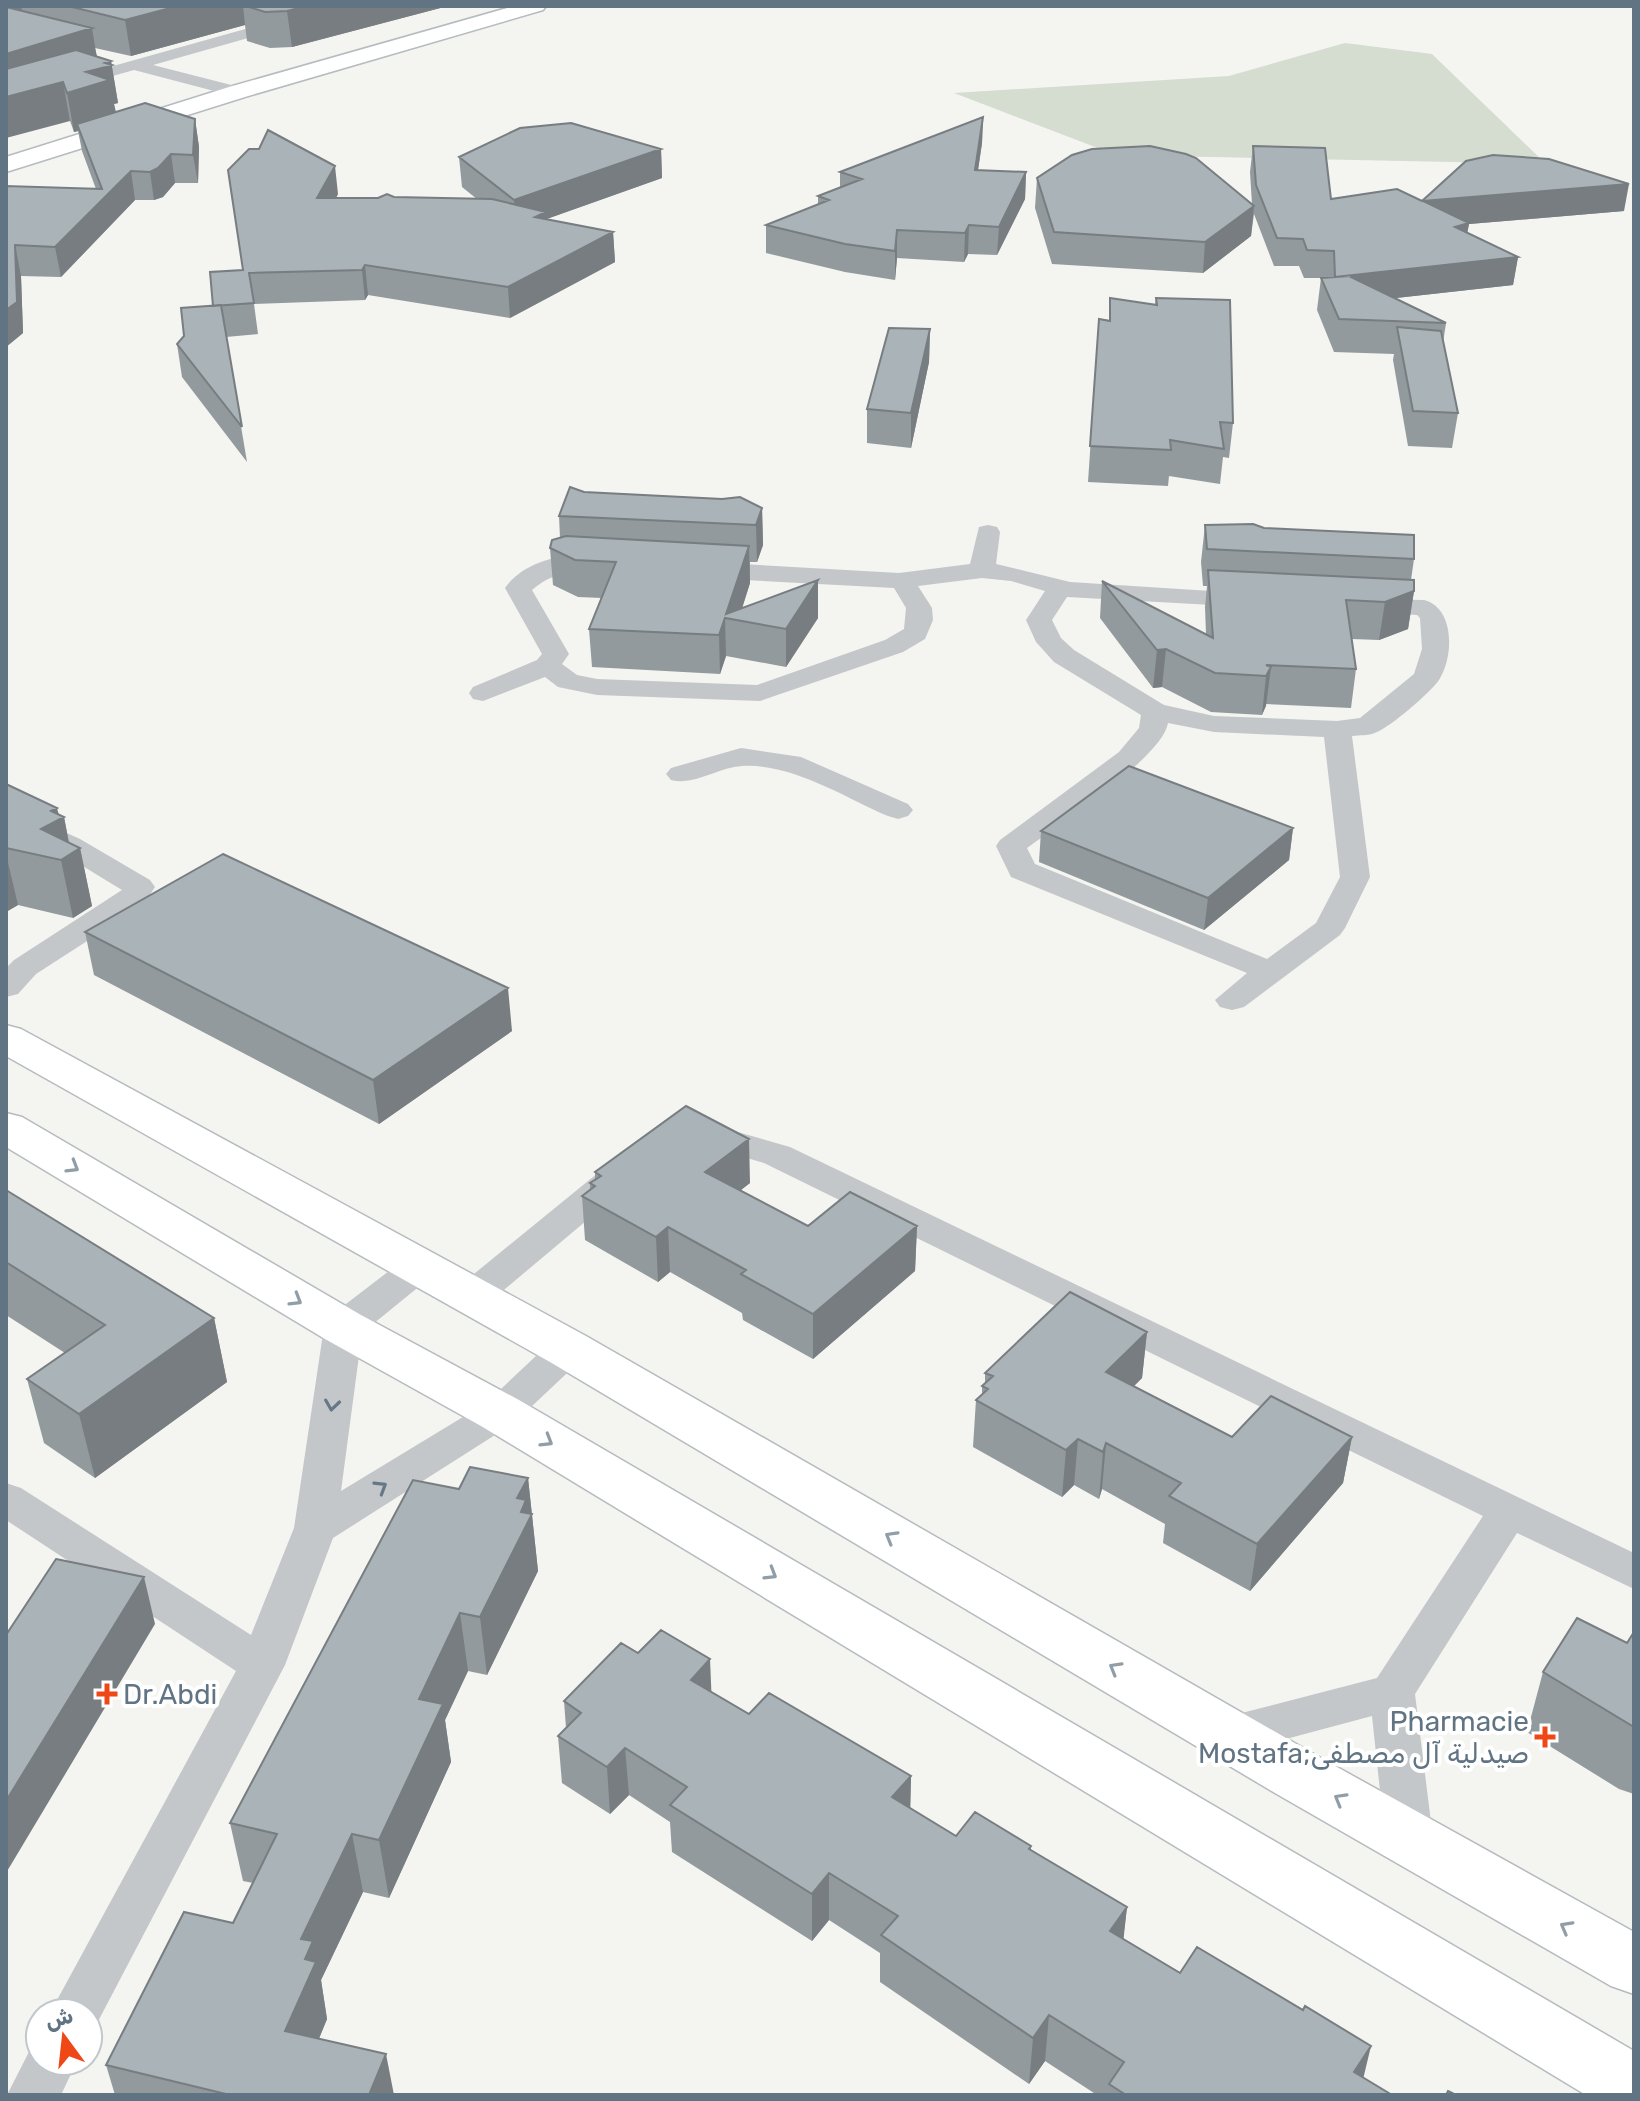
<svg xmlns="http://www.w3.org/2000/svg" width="1640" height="2101" viewBox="0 0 1640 2101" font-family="Rubik,'Noto Naskh Arabic',sans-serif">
  <rect width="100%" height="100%" fill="#f4f4f0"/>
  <path fill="#d5dcd0" d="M1345,43L1432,54L1546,164L1116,155L954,93L1229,76Z"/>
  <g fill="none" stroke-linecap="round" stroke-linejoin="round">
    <defs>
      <path id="secondary" d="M514,6H546L543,10L245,97L6,172V157L229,87Z
        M6,1025L21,1029L586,1336L1319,1757L1634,1932V1994L1611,1986L1275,1793L550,1362L6,1056Z
        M6,1113L22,1117L361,1315L519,1400L1634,2051V2095H1586L481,1426L325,1339L6,1147Z"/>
    </defs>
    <use href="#secondary" stroke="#b5bbbf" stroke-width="3"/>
    <path fill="#c3c7ca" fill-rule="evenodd" d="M328,6H353L350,9L153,65L243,88L245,92L243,96L237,97L134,70L6,106V96Z
      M988,525L997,527L1000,532L996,564L1070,582L1258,594L1262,599L1258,604L1249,607L1067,597L1052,620L1061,638L1074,650L1164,705L1214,716L1337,721L1360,718L1414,674L1422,649L1420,618L1417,615L1357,611L1353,605L1357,599L1424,600C1455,608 1454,657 1439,680C1431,692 1390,727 1377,732C1369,736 1360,735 1352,736L1370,877L1345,928L1340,935L1244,1007L1232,1010L1220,1007L1215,1000L1247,973L1011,877L996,846L1000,840L1119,752L1139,728L1141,715L1054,662L1036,642L1026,620L1045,591L1011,581L982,578L918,586L932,608L933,620L925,639L903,652L760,701L597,695L558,687L545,677L483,701L473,699L469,693L473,687L537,660L542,654L505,588C526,558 574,550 607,559L611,564L607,569C576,577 560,566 532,590L569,654L562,664L577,675L597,679L757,685L885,640L904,629L906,608L894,588L706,578L697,575L693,570L697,565L706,562L899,573L970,564L979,527ZM1168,723L1214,732L1324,737L1340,877L1316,923L1267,959L1035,864L1027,848C1057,826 1163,757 1168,723Z
      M741,748L801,757L908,804L913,810L908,816L898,819L888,816C844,797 792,763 742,766C718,767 695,786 671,780L666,774L671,768Z
      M6,806L80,839L150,880L155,887L143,905L36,974L18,994L6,997V968L14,960L122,890L58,851L6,826Z
      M706,1123L790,1147L1634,1553V1589L1517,1533L1415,1694L1433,1838L1426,1853L1409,1859L1392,1853L1385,1838L1372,1716L1230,1754L1214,1748L1207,1735L1214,1722L1230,1716L1377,1678L1483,1516L764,1163L693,1142L688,1134L693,1126Z
      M617,1164L630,1168L635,1176L630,1184L486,1305L472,1309L458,1305L453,1296L458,1287L604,1168Z
      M419,1254L432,1258L438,1267L432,1276L362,1333L341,1491L486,1403L554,1339L568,1335L582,1339L588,1349L582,1359L514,1423L333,1538L285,1665L94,2029L88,2032V2013H50L236,1671L6,1520V1483L21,1488L251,1635L294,1528L324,1327L329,1317L406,1258Z
      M40,2041V2061H77L61,2095H7L33,2044Z"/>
    <use href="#secondary" fill="#fff" fill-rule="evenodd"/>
  </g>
  <path fill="#929a9d" d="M6,6H448L292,47L270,48L247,41L245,25L131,56L95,48L97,56L111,61L118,103L114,104L116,112L195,119L199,147L198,183H175L163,197L154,200H135L61,277L21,276L23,333L6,347V186L96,189L82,151L78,131L74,132L70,121Z
    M983,117L982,143L978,170L1026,172L1025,199L997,255L968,254L964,262L897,258L895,280L845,272L766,253V225L818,204V196L840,188V172Z
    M1253,146L1331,199L1422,201L1624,211L1469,224L1467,232L1518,257L1513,285L1396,298L1446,323L1443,343L1458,413L1452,448L1408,446L1393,360L1394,354L1334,352L1317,310L1321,278H1304L1299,266H1274L1254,214L1251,236L1203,273L1052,264L1035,208L1037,178L1252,204L1250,172Z
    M661,149L662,178L546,219L613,232L615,262L510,318L368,295L365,300L254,304L258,334L226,337L247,462L182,377L177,344L213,306L243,270L338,194L336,198L477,199L462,187L459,157Z
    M1110,298L1155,305L1156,298L1233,423L1229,458L1223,457L1220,484L1169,476L1168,486L1088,482L1099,319L1109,320Z
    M930,329L929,362L911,448L867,443V409Z
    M584,492L762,508L763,545L757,562H750V583L742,609L818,618L786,667L726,656L720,674L592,667L589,629L602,598L578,597L553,585L550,548L560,538L559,516Z
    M1205,525L1264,528L1414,559L1411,580L1414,591L1408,629L1379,640L1352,639L1356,669L1351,708L1266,704L1262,715L1211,712L1162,687L1153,688L1100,618L1102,581L1206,634L1205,607L1207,586H1203L1201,562Z
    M6,784L64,817L69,843L80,848L92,906L73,918L18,905L6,912Z
    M1293,828L1289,860L1204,930L1039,862L1041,831Z
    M85,932L512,1031L379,1124L94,975Z
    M595,1172L750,1183L740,1190L808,1226H917L915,1271L813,1359L743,1320L742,1313L670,1272L658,1282L585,1240L582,1196L590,1189V1183L595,1180Z
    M6,1190L214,1318L227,1382L95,1478L44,1443L27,1379L65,1353L6,1315Z
    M1147,1332L1142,1378L1134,1386L1232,1437H1352L1343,1483L1250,1591L1163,1543L1165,1524L1102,1489L1099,1499L1074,1485L1062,1497L973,1447L976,1400L982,1395V1386L985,1383V1373Z
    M528,1478L538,1571L487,1675L468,1671L445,1720L451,1762L389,1898L363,1892L321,1980L327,2019L319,2039L394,2095H115L106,2065L233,1923L253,1883L243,1881L230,1823L459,1489Z
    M1634,1632V1794L1619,1789L1527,1732L1543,1672L1627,1643Z
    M638,1653L712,1692L749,1714L911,1776L910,1808L956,1836L1031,1846V1850L1127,1907L1123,1939L1392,2095H1097L1045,2061L1029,2084L880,1982V1953L829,1920L812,1941L672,1852L670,1822L629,1795L610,1814L562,1783L558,1736L566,1728L564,1701Z"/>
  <path fill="#777d80" d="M6,6H21L23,15L6,19Z
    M178,6H243L245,25L131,56L125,20Z
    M246,6H448L292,47L287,11Z
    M92,28L98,65L6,93V54Z
    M111,61L118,103L114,104L117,119L77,124L78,131L74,132L67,93L86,72L105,63Z
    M63,82L70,121L6,138V97Z
    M983,117L982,143L974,197L975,170Z
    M195,119L199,147L198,183L193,155Z
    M661,149L662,178L516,230L514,200Z
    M171,154L175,183L163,197L154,200L150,172Z
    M335,166L338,194L320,227L317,198Z
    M131,171L135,200L61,277L55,247Z
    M1026,172L1025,199L997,255L999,227Z
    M1629,184L1624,211L1469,224L1464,251L1423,201Z
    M1254,206L1251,236L1203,273L1205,242Z
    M969,225L968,254L964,262L965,233Z
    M897,230V258L895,280V251Z
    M613,232L615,262L510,318L508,287Z
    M15,245L21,276L23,333L6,347V310Z
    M1518,257L1513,285L1333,305L1335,277Z
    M365,265L368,295L365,300L362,270Z
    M930,329L929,362L911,448V413Z
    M762,508L763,545L757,562L756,525Z
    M749,546L750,583L738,620L726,614Z
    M818,580V618L786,667V629Z
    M1414,591L1408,629L1379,640L1385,602Z
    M725,618L726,656L720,674L719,635Z
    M1166,649L1162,687L1153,688L1157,650Z
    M1271,667L1266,706L1262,715L1266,676Z
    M57,808L60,819L64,817L71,854L80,848L92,906L73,918L61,860L41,829L51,811Z
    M1293,828L1289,860L1204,930L1208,898Z
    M6,854L18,905L6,912Z
    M508,988L512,1031L379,1124L373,1080Z
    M749,1139L750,1183L707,1217L705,1172Z
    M917,1226L915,1271L813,1359V1314Z
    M668,1227L670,1272L658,1282L656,1237Z
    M214,1318L227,1382L95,1478L79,1414Z
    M1147,1332L1142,1378L1102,1418L1106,1372Z
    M1352,1437L1343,1483L1250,1591L1257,1544Z
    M1078,1439L1074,1485L1062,1497L1066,1450Z
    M1106,1443L1102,1489L1099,1499L1103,1452Z
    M528,1478L538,1571L487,1675L480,1617L517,1498Z
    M144,1577L155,1624L6,1873V1801Z
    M460,1613L468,1671L445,1720L451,1762L389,1898L379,1840L419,1699Z
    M710,1659L712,1706L691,1680Z
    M625,1748L629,1795L610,1814L607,1767Z
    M911,1776L910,1823L892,1797Z
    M352,1834L363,1892L321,1980L327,2019L298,2088L285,2031L301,1939Z
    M829,1873V1920L812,1941V1894Z
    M1127,1907L1122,1953L1110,1931Z
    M1049,2015L1045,2061L1029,2084L1033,2038Z
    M1371,2046L1360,2092L1354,2072Z
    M386,2054L394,2095H369Z"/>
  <path fill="#aab3b7" stroke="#777d80" stroke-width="2" d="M68,6H178L125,20Z
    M246,6H307L287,11L265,12Z
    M6,7L92,28L6,54Z
    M76,50L111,61L105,63L112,65L106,67L86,72L110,80L67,93L63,82L6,97V69Z
    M145,103L195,119L193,155L171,154L158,168L150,172L131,171L55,247L15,245L17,302L6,310V186L102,189L77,124Z
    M983,117L975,170L1026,172L999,227L969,225L965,233L897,230L895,251L845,244L766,225L829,200L818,196L862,179L840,172Z
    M571,123L661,149L514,200L459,157L520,128Z
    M268,130L335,166L317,198H378L387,194L394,197L492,199L546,212L535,217L613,232L508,287L365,265L362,270L249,273L254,303L213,306L210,272L243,270L228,170L249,149H259Z
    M1150,146L1186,154L1196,158L1254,206L1205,242L1054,232L1037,178L1072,155L1092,149Z
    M1253,146L1325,148L1331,199L1397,189L1422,201L1466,161L1493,155L1549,159L1629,184L1423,201L1469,223L1455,227L1518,257L1335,277L1334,251L1307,250L1303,239L1277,238L1256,185Z
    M1349,276L1446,323L1339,319L1321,278Z
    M1110,298L1157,305L1156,298L1230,300L1233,423L1220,422L1224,449L1170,440L1171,450L1090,446L1099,319L1110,321Z
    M221,305L242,427L177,344L184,336L181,308Z
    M1397,327L1441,331L1458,413L1413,411Z
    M889,328L930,329L911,413L867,409Z
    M570,487L584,492L722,499L740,497L762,508L756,525L559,516Z
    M1253,524L1264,528L1414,535V559L1207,549L1205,525Z
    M566,536L749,546L726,614L818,580L786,629L725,618L719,635L589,629L616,562L575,560L550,548L552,540Z
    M1208,570L1414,580V591L1385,602L1346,600L1356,669L1266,665L1271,667L1266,676L1215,673L1166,649L1157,650L1102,581L1213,638Z
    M1129,766L1293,828L1208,898L1041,831Z
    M6,784L57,808L51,811L64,817L41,829L80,848L61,860L6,848Z
    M223,854L508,988L373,1080L85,932Z
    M686,1106L749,1139L705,1172L808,1226L850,1192L917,1226L813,1314L741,1274L746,1270L668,1227L656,1237L582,1196L595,1186L590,1183L601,1176L595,1172Z
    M6,1190L214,1318L79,1414L27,1379L105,1325L6,1262Z
    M1070,1292L1147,1332L1106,1372L1232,1437L1271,1396L1352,1437L1257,1544L1169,1496L1181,1483L1106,1443L1103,1452L1078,1439L1066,1450L976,1400L988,1389L982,1386L993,1376L985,1373Z
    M470,1467L528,1478L517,1498L526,1500L521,1512L532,1514L480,1617L460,1613L419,1699L443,1704L379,1840L352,1834L301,1939L313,1941L305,1959L316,1962L285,2031L386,2054L369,2095H230L106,2065L184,1912L233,1923L277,1834L230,1823L413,1480L459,1489Z
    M56,1559L144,1577L6,1801V1635Z
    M1577,1618L1627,1643L1634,1632V1727L1543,1672Z
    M661,1630L710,1659L691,1680L749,1714L769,1693L911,1776L892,1797L956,1836L975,1812L1031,1846L1029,1849L1127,1907L1110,1931L1180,1973L1197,1947L1303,2010L1305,2006L1371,2046L1354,2072L1392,2095H1126L1109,2084L1124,2062L1049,2015L1033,2038L881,1935L898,1916L829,1873L812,1894L670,1805L687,1787L625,1748L607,1767L558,1736L581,1713L564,1701L621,1643L638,1653Z
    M1448,2091L1456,2095H1446Z"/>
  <defs><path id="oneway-chevron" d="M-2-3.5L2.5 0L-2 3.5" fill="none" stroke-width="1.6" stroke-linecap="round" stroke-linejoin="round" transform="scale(2)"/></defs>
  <g stroke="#909ea8">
    <use href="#oneway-chevron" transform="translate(73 1167) rotate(31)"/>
    <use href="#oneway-chevron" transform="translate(296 1300) rotate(31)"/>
    <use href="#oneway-chevron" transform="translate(547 1441) rotate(31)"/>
    <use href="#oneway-chevron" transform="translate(891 1537) rotate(-150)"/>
    <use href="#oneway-chevron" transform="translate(771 1574) rotate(31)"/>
    <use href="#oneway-chevron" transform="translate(1115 1668) rotate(-150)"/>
    <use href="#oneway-chevron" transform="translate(1340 1799) rotate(-150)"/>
    <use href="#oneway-chevron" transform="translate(1566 1927) rotate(-151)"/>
  </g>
  <g stroke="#667887">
    <use href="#oneway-chevron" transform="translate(332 1405) rotate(98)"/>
    <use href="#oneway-chevron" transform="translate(381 1487) rotate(-32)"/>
  </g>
  <g fill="#ef4715" stroke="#fff" stroke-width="3">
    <path d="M103 1682h8v8h8v8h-8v8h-8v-8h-8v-8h8z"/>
    <path d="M1541 1725h8v8h8v8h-8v8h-8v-8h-8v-8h8z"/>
  </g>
  <g text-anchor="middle" stroke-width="8" stroke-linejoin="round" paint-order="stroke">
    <g font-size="28" fill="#617483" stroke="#fff" text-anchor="start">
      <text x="123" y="1704">Dr.Abdi</text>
      <text x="1529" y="1731" text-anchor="end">Pharmacie<tspan x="1529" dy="32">Mostafa;صيدلية آل مصطفى</tspan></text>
    </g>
  </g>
  <rect width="1640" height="2101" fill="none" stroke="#617483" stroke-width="16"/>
  <g transform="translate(64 2037) rotate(345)"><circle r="38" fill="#ffffff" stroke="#c0c7cd" stroke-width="2"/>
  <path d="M0-6L14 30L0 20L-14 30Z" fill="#ef4715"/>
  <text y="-12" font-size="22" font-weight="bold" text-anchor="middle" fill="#617483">ش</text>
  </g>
</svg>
